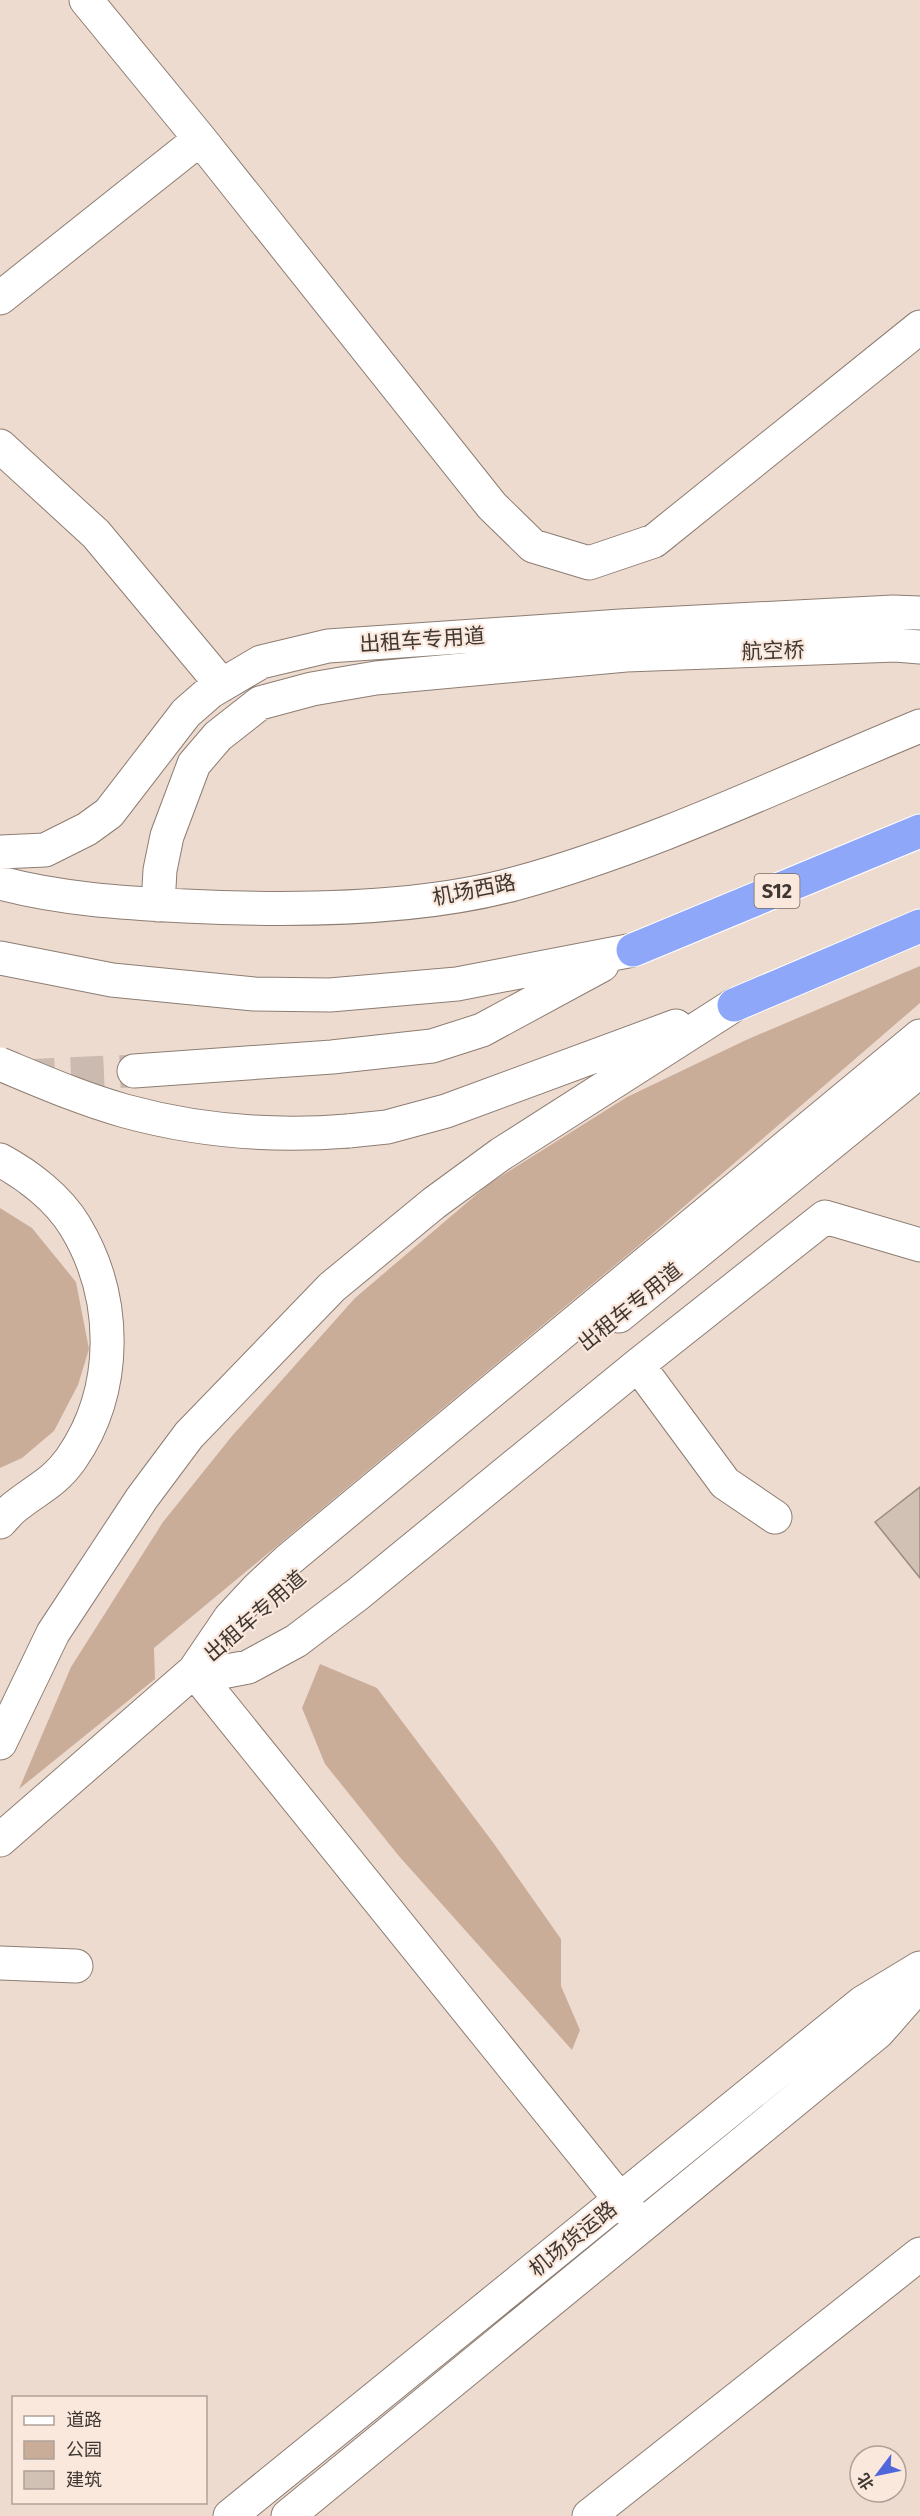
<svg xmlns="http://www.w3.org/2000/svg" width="920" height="2516" viewBox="0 0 920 2516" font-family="'Fira Sans','Noto Sans SC',sans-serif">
  <rect width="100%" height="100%" fill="#eedbd0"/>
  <path fill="#caad99" d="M920,966V1003L637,1247L154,1648L155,1679L19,1789L71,1667L163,1522L232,1436L355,1298L490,1183L627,1097L746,1040Z
    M0,1208L32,1228L76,1282L89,1349L78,1385L54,1431L22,1458L0,1468Z
    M320,1664L377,1688L492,1841L561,1939V1986L580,2030L572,2050L398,1855L325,1764L302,1708Z"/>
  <path fill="#d1c0b4" stroke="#9c8b80" stroke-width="1.5" d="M920,1487V1578L875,1522Z"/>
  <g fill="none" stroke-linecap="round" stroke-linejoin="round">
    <path stroke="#cbbab0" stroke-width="33" stroke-dasharray="33 16" stroke-linecap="butt" d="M22,1076L134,1071"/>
    <defs>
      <path id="minor" d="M86,0L200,139L492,506L533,546L589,563L654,541L920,327
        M0,298L200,139
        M0,446L96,534L222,685
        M0,852L45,850L87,829L109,813L186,713L210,692L261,662L328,646L621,626L893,612L920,613
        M0,883C60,899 123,903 185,906C288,911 414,911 514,884C654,846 786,781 920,726
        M158,905L160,870L167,836L194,764L218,736L260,703L312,689L376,678L626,655L896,645L920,647
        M0,958L112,980L254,994L330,995L457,984L633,950
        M134,1071L332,1057L432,1046L482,1030L602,965
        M348,1131L387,1127L446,1111L676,1026
        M0,1160C28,1175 58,1198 75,1226C118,1297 119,1390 71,1459C54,1483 37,1489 16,1506C10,1510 5,1517 0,1522
        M619,1316L920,1071
        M638,1365L725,1483L775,1517
        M194,1671L222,1672L248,1667L296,1641L358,1594L638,1365L825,1217L920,1245
        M194,1671L635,2218
        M0,1743L53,1633L142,1498L189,1435L332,1287L434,1203L501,1154L734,1005
        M0,1840L194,1671L230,1618L258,1588L287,1561L920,1036
        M0,1963L76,1966
        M230,2516L862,2003L920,1968
        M288,2516L878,2032L920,1984
        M589,2516L920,2254"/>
      <path id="highway" d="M633,950L920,831
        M734,1005L920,926"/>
    </defs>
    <use href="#minor" stroke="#8d7d72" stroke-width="35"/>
    <use href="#highway" stroke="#fff" stroke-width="35"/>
    <use href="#minor" stroke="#fff" stroke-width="33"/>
    <use href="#highway" stroke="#8fa7f9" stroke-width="33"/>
    <defs>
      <path id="minor-bridge" d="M0,1064C41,1081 82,1099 125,1111C198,1131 273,1137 348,1131"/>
    </defs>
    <use href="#minor-bridge" stroke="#8d7d72" stroke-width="35" stroke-linecap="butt"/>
    <use href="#minor-bridge" stroke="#fff" stroke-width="33"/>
  </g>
  <g text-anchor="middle" stroke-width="4.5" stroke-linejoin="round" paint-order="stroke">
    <rect fill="#fbe8dd" stroke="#776c65" stroke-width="1.5" x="754.5" y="874" width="45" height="34" rx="4.5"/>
    <g font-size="20" font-weight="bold" fill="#3e3732">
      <text x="777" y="898">S12</text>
    </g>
    <g font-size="21" fill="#3e3732" stroke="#fbe8dd">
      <text transform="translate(422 640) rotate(-4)" y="7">出租车专用道</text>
      <text transform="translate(773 651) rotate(-2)" y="7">航空桥</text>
      <text transform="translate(474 890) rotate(-11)" y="7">机场西路</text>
      <text transform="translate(630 1307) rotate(-39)" y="7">出租车专用道</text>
      <text transform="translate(255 1616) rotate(-41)" y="7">出租车专用道</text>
      <text transform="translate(573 2239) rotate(-39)" y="7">机场货运路</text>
    </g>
  </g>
  <rect x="12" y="2396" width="195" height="108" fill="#fbe8dd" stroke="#afa199" stroke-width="1.5"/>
  <rect x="24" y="2416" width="30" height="9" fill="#ffffff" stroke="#afa199" stroke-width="1.5"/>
  <text x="66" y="2426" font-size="18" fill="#3e3732">道路</text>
  <rect x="24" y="2441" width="30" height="18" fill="#caad99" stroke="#afa199" stroke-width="1.5"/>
  <text x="66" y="2456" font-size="18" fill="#3e3732">公园</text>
  <rect x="24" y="2471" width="30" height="18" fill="#d1c0b4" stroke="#afa199" stroke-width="1.5"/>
  <text x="66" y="2486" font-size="18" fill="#3e3732">建筑</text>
  <g transform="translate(878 2474) rotate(238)"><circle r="28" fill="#fbe8dd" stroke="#afa199" stroke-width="1.5"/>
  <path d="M0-4.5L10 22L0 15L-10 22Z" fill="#5067dc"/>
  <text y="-9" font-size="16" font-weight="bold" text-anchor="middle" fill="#3e3732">北</text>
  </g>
</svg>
